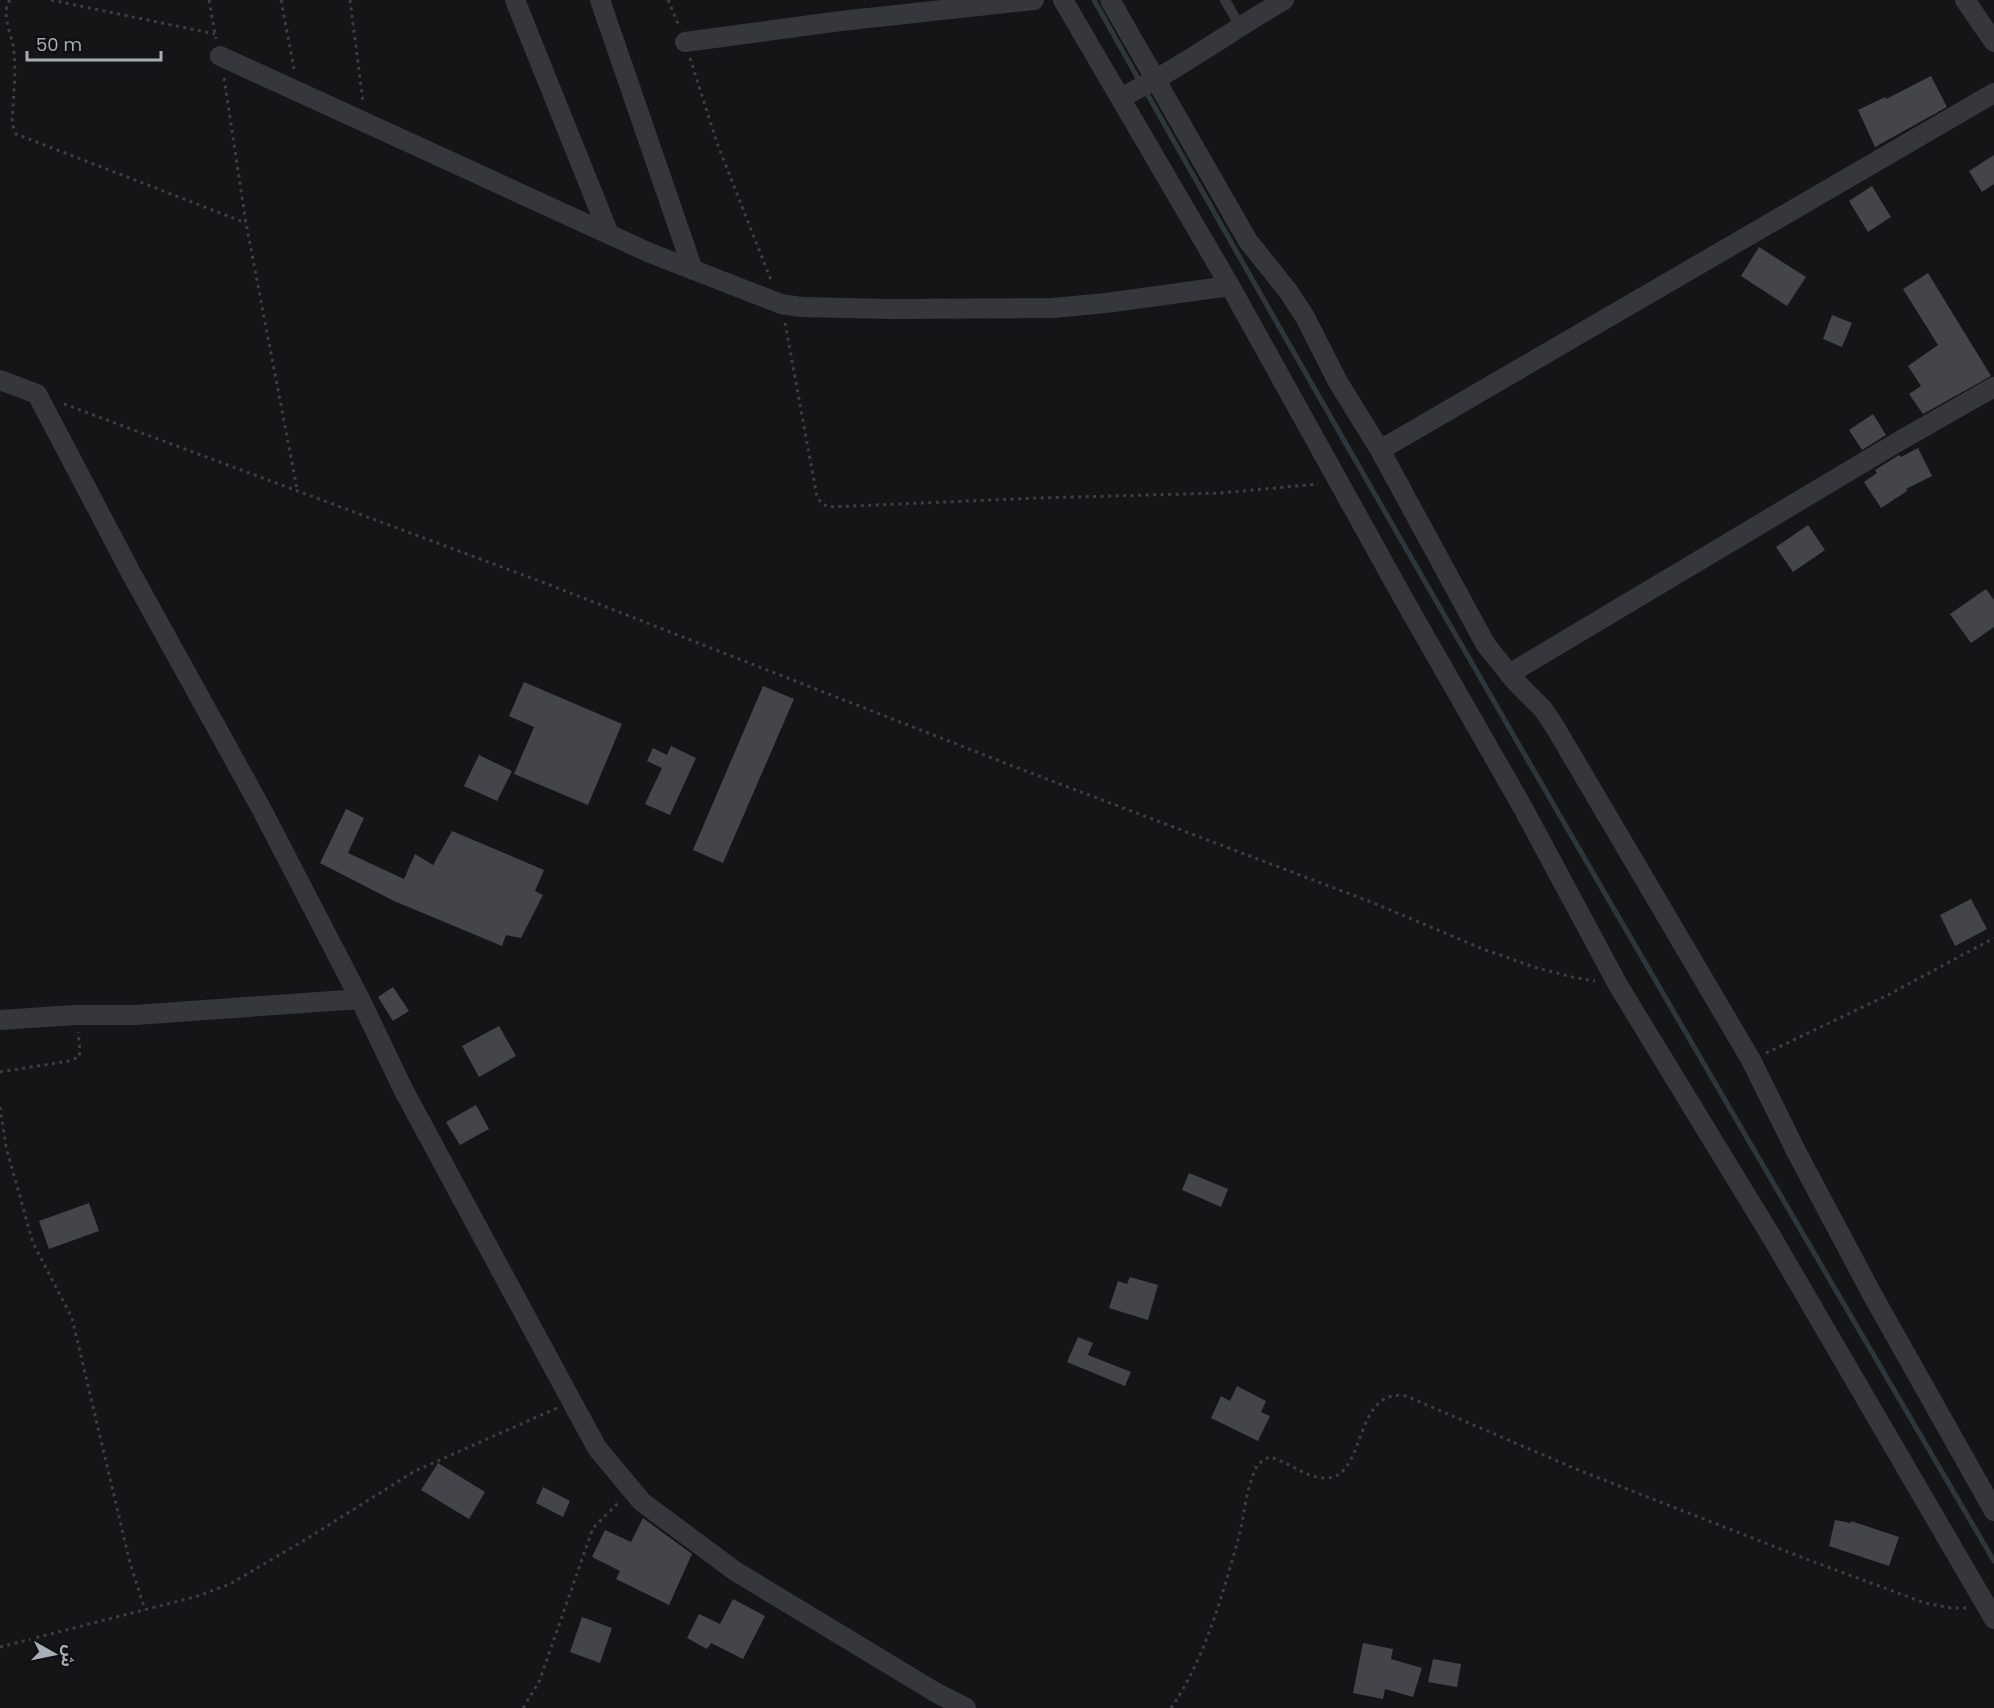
<svg xmlns="http://www.w3.org/2000/svg" width="1994" height="1708" viewBox="0 0 1994 1708" font-family="Poppins,'Noto Sans Arabic',sans-serif">
  <rect width="100%" height="100%" fill="#151517"/>
  <g fill="none" stroke-linecap="round" stroke-linejoin="round">
    <path stroke="#2e363c" stroke-width="5" d="M1094,0L1140,82
      M1145,90C1423,583 1708,1072 1994,1561"/>
  </g>
  <path fill="#44454a" d="M1931,76L1947,107L1875,147L1858,110L1885,97L1886,99Z
    M1994,155V184L1982,192L1969,171Z
    M1872,186L1891,217L1868,232L1849,201Z
    M1759,247L1806,277L1787,306L1741,276Z
    M1928,273L1991,376L1923,414L1909,394L1921,386L1908,366L1938,345L1903,289Z
    M1832,315L1852,323L1842,347L1823,339Z
    M1873,414L1886,435L1862,450L1849,430Z
    M1918,448L1932,476L1906,489L1907,491L1881,508L1864,482L1877,473L1875,470L1899,455L1901,457Z
    M1808,525L1825,550L1793,572L1776,547Z
    M1986,589L1994,600V627L1971,643L1950,614Z
    M524,682L622,724L588,805L514,774L534,727L509,716Z
    M763,686L794,699L723,863L693,850Z
    M671,746L696,758L670,815L645,804L662,768L647,761L653,748L667,755Z
    M479,755L512,771L497,801L464,786Z
    M346,809L364,818L348,853L404,879L415,854L433,865L452,831L544,870L535,891L543,895L521,938L506,935L502,946L394,901L320,863Z
    M1971,899L1987,929L1955,946L1940,915Z
    M393,987L409,1011L393,1021L378,997Z
    M499,1026L516,1056L479,1077L462,1046Z
    M476,1105L489,1129L460,1145L446,1122Z
    M1189,1173L1228,1189L1221,1207L1182,1190Z
    M89,1203L99,1231L49,1249L39,1221Z
    M1130,1277L1158,1285L1148,1320L1109,1308L1118,1281L1127,1284Z
    M1078,1337L1093,1343L1088,1355L1131,1372L1125,1386L1067,1362Z
    M1237,1386L1266,1401L1261,1412L1270,1416L1258,1441L1211,1418L1221,1396L1230,1401Z
    M438,1463L485,1492L469,1519L421,1490Z
    M543,1487L570,1501L563,1517L536,1503Z
    M643,1518L692,1554L669,1605L616,1579L620,1571L592,1557L605,1530L631,1542Z
    M1835,1520L1851,1523V1521L1899,1537L1889,1566L1829,1546Z
    M733,1599L765,1616L743,1659L711,1643L707,1649L687,1638L699,1614L720,1624Z
    M582,1617L612,1628L600,1663L570,1652Z
    M1363,1643L1393,1649L1391,1659L1422,1668L1413,1697L1385,1689L1383,1699L1353,1693Z
    M1433,1659L1461,1664L1457,1687L1428,1682Z"/>
  <g fill="none" stroke-linecap="round" stroke-linejoin="round">
    <path stroke="#3c3e43" stroke-width="3" stroke-dasharray="3 4.5" stroke-linecap="butt" d="M10,0C1,12 10,31 13,45C17,70 13,98 12,124L16,134L246,223
      M51,0L215,34
      M209,0L216,39
      M281,0L294,69
      M350,0L363,102
      M668,0L679,26
      M690,58L717,143L771,280
      M224,78L246,223L297,489
      M785,323L817,497L822,504L829,507L1038,498L1221,493L1318,484
      M64,404L550,585L1010,765L1371,902L1483,949L1534,967L1572,977L1595,981
      M1766,1053L1888,995L1994,938
      M0,1072L69,1061L79,1057L80,1051L78,1032
      M0,1107L6,1147L33,1243L72,1318L130,1563L145,1610
      M0,1647L198,1596L230,1584L303,1541L415,1471L557,1408
      M523,1708L539,1682L593,1528L620,1501
      M1171,1708C1205,1659 1223,1593 1239,1536C1245,1513 1246,1486 1258,1464L1269,1457C1288,1461 1305,1478 1326,1478C1367,1478 1353,1387 1406,1396L1576,1469L1806,1559L1925,1603L1951,1608H1968"/>
    <path stroke="#36373c" stroke-width="10" d="M1225,0L1240,26"/>
    <path stroke="#36373c" stroke-width="20" d="M515,0L609,234
      M600,0L693,270
      M1063,0L1230,286L1407,605L1523,808L1618,985L1771,1236L1994,1619
      M1110,0L1248,241L1288,291L1305,317L1338,382L1380,450L1486,645L1515,681L1543,709L1555,727L1751,1060L1797,1153L1873,1296L1994,1511
      M1965,0L1994,42
      M685,42L841,21L1034,0
      M220,56L650,253L781,304L801,307L891,309L1053,308L1106,303L1230,286
      M1120,98C1178,70 1229,32 1284,0
      M0,380L37,394L131,573L262,810L360,999L403,1089L459,1193L597,1448L642,1502L735,1571L935,1692L966,1708
      M1380,450L1994,93
      M1509,674L1896,443L1994,387
      M0,1020L75,1015H135L360,999"/>
  </g>
  <g transform="translate(54 1654) rotate(99)" stroke="#101012" stroke-width="4.5" paint-order="stroke">
  <path d="M0-4.5L10 22L0 15L-10 22Z" fill="#a7adb6"/>
  <text y="-9" font-size="16" font-weight="bold" text-anchor="middle" fill="#a7adb6">ش</text>
  </g>
  <path d="M27 51v9h134v-9" fill="none" stroke="#a7adb6" stroke-width="3"/>
  <text x="36" y="51" font-size="18" fill="#a7adb6" stroke="#101012" stroke-width="4.5" paint-order="stroke">50 m</text>
</svg>
